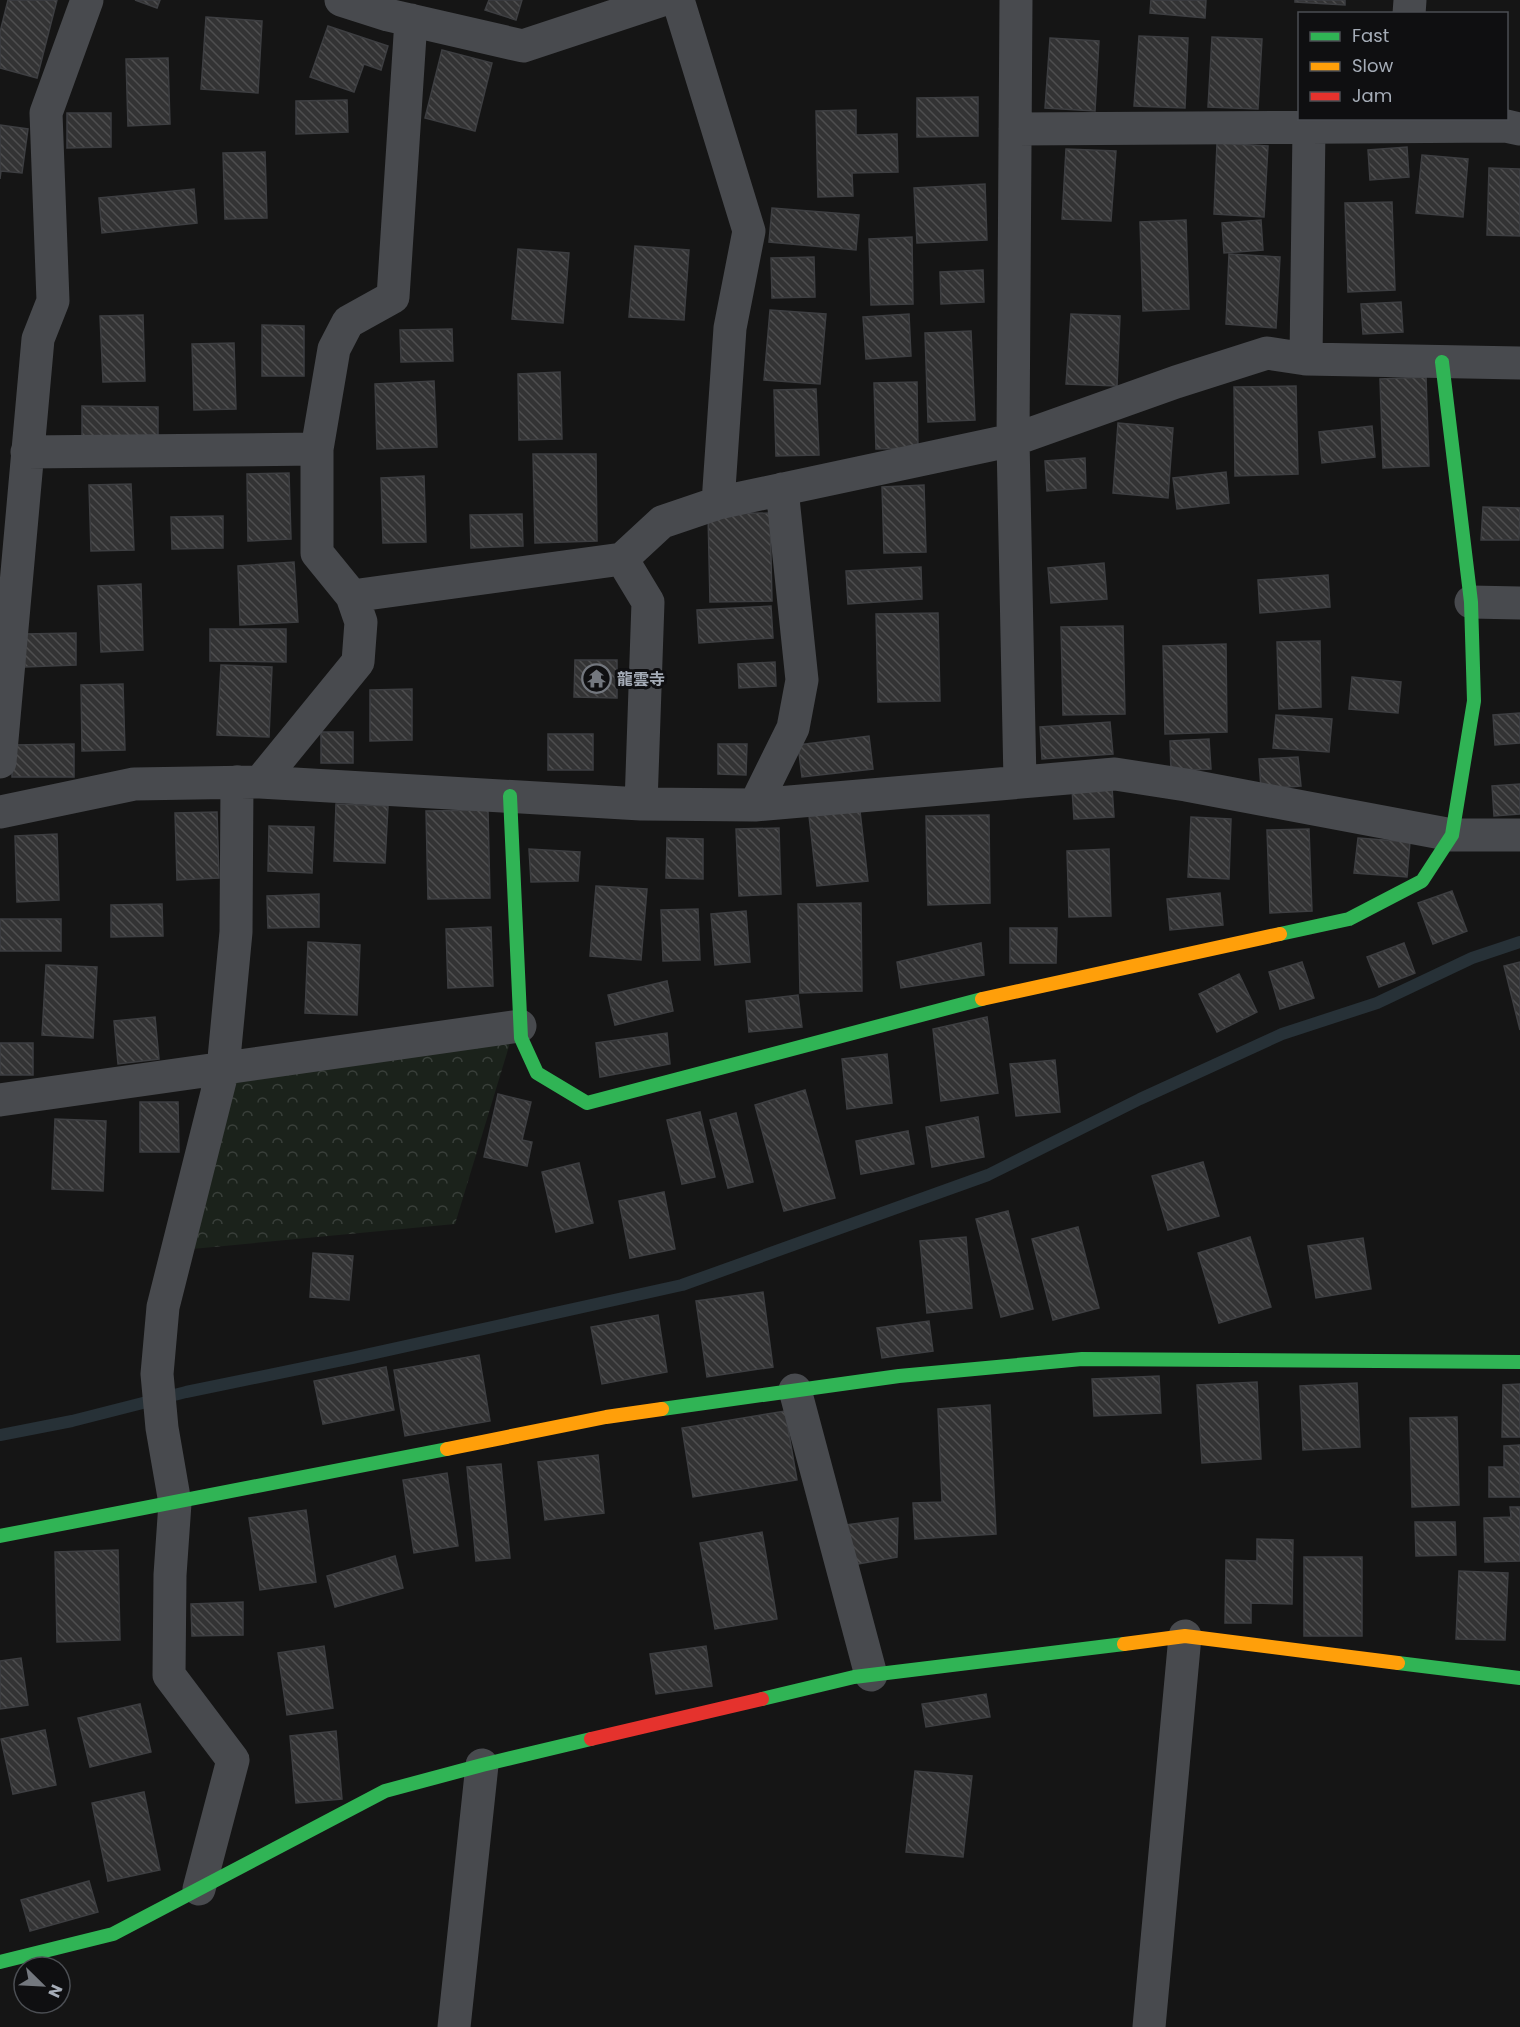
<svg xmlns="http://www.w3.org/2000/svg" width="1520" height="2027" viewBox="0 0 1520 2027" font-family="Poppins,'Noto Sans JP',sans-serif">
  <defs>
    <pattern id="park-crowns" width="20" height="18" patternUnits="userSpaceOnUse" patternTransform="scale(1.5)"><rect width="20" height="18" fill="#1b221b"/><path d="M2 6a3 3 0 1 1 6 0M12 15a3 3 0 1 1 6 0" fill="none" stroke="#393f3a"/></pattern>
    <pattern id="building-back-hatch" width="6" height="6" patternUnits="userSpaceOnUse" patternTransform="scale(1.5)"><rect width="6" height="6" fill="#333334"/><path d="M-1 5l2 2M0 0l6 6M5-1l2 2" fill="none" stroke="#4e4e4f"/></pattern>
  </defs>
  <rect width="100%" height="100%" fill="#151515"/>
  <path fill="url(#park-crowns)" d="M510,1043L455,1224L192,1249L231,1079Z"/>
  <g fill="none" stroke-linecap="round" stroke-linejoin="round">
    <path stroke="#273137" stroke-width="12" d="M0,1435L72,1421L186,1392L352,1358L682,1285L988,1175L1140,1099L1282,1034L1377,1003L1472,958L1520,942"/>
  </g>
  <path fill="url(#building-back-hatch)" stroke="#3d3e41" stroke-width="1.5" d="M8,0H57L37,78L0,68V32Z
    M135,0H160L157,8Z
    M489,0H522L516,20L485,10Z
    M1151,0H1206L1205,18L1150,13Z
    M1295,0H1345V5L1295,2Z
    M206,17L262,21L258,93L201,89Z
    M328,26L388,46L381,70L364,64L354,92L310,77Z
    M1139,36L1188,38L1185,108L1134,106Z
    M1212,37L1262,39L1258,109L1208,107Z
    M1050,38L1099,41L1095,111L1045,108Z
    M442,50L492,63L475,131L425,118Z
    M168,58L170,124L128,126L126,59Z
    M978,97V136L917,137V98Z
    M347,100L348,132L296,134V101Z
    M856,110V135L897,134L898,172L852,173L853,196L818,197L816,111Z
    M67,113H111V147L67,148Z
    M0,125L28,129L22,173L1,171L0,179Z
    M1217,143L1268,146L1264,217L1214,214Z
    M1407,147L1409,177L1370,180L1368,150Z
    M1066,149L1116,151L1111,221L1062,219Z
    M265,152L267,218L225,219L223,153Z
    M1422,155L1468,159L1463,217L1416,213Z
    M1489,168L1520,169V236L1487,235Z
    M985,184L987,240L917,243L914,188Z
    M194,189L197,223L102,233L99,198Z
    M1392,202L1395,290L1348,292L1345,203Z
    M772,208L859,215L856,250L769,242Z
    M1186,220L1189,309L1143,311L1140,222Z
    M1261,220L1263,250L1224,253L1222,223Z
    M912,237L913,304L871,305L869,239Z
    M635,246L689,250L684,320L629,317Z
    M518,249L569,253L563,323L512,319Z
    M1229,254L1280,257L1276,328L1226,324Z
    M814,257L815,297L772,298L771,258Z
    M983,270L984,302L941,304L940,272Z
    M1401,302L1403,332L1363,334L1361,304Z
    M770,310L826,314L820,384L764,380Z
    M909,314L911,356L866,359L863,317Z
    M1071,314L1120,316L1117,386L1066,384Z
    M143,315L145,381L103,382L100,316Z
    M262,325L304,326V376H262Z
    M452,329L453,361L401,362L400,330Z
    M971,331L975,420L928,422L925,333Z
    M234,343L236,409L194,410L192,344Z
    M560,372L562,439L519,440L518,374Z
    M1426,377L1429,466L1383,468L1380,379Z
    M434,381L437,447L377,449L375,384Z
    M917,382L918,448L876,449L874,383Z
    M1296,386L1298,474L1235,476L1234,387Z
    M816,389L819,455L776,456L774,390Z
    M82,406L158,407V439H82Z
    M1118,423L1173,428L1168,498L1113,493Z
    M1372,426L1375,457L1322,463L1319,432Z
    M533,454H596L597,541L535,543Z
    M1085,458L1086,488L1047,491L1045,461Z
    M1226,472L1229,503L1177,509L1173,478Z
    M289,473L291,539L248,541L247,474Z
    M424,476L426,542L383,543L381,478Z
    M131,484L134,550L91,551L89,485Z
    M924,485L926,552L884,553L882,487Z
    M1483,507L1520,508L1519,540H1481Z
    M770,513L772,601L710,602L708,514Z
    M522,514L523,546L471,548L470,515Z
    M223,516V548L172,549L171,517Z
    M294,562L298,622L240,625L238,566Z
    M1104,563L1107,599L1051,603L1048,568Z
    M921,567L922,599L848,604L846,571Z
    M1328,575L1330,607L1260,613L1258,580Z
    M141,584L143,650L101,652L98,586Z
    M771,606L773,638L699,643L697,610Z
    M938,613L940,701L878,702L876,614Z
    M1123,626L1125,714L1063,715L1061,627Z
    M210,629H286V662L210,661Z
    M76,633V665L25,667L24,634Z
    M1320,641L1321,707L1279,709L1277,642Z
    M1226,644L1227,732L1165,734L1163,646Z
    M575,660H617V698L574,697Z
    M775,662L776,686L739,688L738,664Z
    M221,665L272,667L269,737L217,735Z
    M1352,677L1401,682L1398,713L1349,709Z
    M123,684L125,750L82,751L81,685Z
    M412,689V740L370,741V690Z
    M1520,713V743L1495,745L1493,715Z
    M1276,715L1332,719L1329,752L1273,748Z
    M1110,722L1113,754L1042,759L1040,727Z
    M321,732H353V763H321Z
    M548,734H593V770H548Z
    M869,736L873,769L802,777L798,745Z
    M1209,739L1211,769L1171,771L1170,741Z
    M74,744V777H12V745Z
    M718,744H747L746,775L718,774Z
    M1298,757L1301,786L1261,789L1259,759Z
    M1520,784V814L1494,816L1492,786Z
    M1112,787L1114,817L1074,819L1072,789Z
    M336,804L388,806L385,863L334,861Z
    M488,810L490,898L428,899L426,811Z
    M860,811L868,881L817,886L809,816Z
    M217,812L219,878L177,880L175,813Z
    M989,815L990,903L928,905L926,816Z
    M1191,817L1231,819L1229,879L1188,877Z
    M269,826L314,827L312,873L268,871Z
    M779,828L781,894L739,896L736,829Z
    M1309,829L1312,911L1270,913L1267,830Z
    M57,834L59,900L17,902L15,836Z
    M667,838L703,839V879L666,878Z
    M1358,838L1410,842L1407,877L1354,873Z
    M529,849L580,852L578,881L531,882Z
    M1109,849L1111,916L1069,917L1067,851Z
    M596,886L647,889L641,960L590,956Z
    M1452,891L1467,931L1433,944L1418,903Z
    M1220,893L1223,925L1170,930L1167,899Z
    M319,894V927L268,928L267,896Z
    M861,903L862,991L800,993L798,904Z
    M162,904L163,936L111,937V905Z
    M698,909L700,960L663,961L661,910Z
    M746,911L750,962L715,965L711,914Z
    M0,919H61V951H0Z
    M491,927L493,986L448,988L446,929Z
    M1010,928H1057L1056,963H1010Z
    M308,942L360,945L357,1015L305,1013Z
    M981,943L984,975L901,988L897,962Z
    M1404,943L1415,973L1379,987L1367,957Z
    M1302,962L1314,998L1280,1009L1269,972Z
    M1520,962V1030L1504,966Z
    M46,965L97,967L93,1038L42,1035Z
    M1239,974L1257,1012L1217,1032L1199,994Z
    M667,981L673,1011L615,1025L608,995Z
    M798,995L802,1027L749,1032L746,1001Z
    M155,1017L159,1059L118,1064L114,1021Z
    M987,1017L998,1093L941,1101L933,1029Z
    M667,1033L670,1064L600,1077L596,1043Z
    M0,1043H33V1075H0Z
    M887,1054L892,1103L847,1109L842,1059Z
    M1055,1060L1060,1112L1016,1116L1010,1064Z
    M805,1090L835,1198L784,1211L755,1105Z
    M498,1094L531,1102L522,1140L532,1142L527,1166L484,1157Z
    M140,1102H178L179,1152H140Z
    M700,1112L715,1177L682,1184L667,1120Z
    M736,1113L753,1182L728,1188L710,1120Z
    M978,1117L984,1157L932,1167L926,1127Z
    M55,1119L106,1121L103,1191L52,1189Z
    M908,1131L914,1164L861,1174L856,1141Z
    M1203,1162L1219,1216L1168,1230L1152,1176Z
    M579,1163L593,1223L556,1232L542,1172Z
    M664,1192L675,1249L630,1258L619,1201Z
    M1008,1211L1033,1309L1001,1317L976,1219Z
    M1078,1227L1099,1308L1053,1320L1032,1239Z
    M966,1237L972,1308L927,1313L920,1241Z
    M1250,1237L1271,1307L1219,1323L1198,1253Z
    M1363,1238L1371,1289L1316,1298L1308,1246Z
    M313,1253L353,1256L349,1300L310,1297Z
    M763,1292L773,1367L707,1377L696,1301Z
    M658,1315L667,1372L602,1384L591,1327Z
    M929,1321L933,1351L882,1358L877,1328Z
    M479,1355L490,1421L405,1436L394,1370Z
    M386,1367L394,1410L323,1424L314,1381Z
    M1159,1376L1161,1413L1094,1416L1092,1379Z
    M1257,1382L1261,1459L1202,1463L1197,1385Z
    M1357,1383L1360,1447L1303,1450L1300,1386Z
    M1520,1384V1437H1502L1503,1385Z
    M990,1405L996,1534L915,1539L913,1503L942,1502L938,1409Z
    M785,1411L797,1480L693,1497L682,1428Z
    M1457,1417L1459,1505L1412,1507L1410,1418Z
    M1520,1445V1497H1489V1467H1504V1446Z
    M598,1455L604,1513L545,1520L538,1462Z
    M501,1464L510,1558L476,1561L467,1467Z
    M447,1473L458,1546L414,1553L403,1480Z
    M1510,1507H1520V1561L1485,1562L1484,1518L1511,1517Z
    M306,1510L316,1582L260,1590L249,1518Z
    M898,1518L897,1557L853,1565L846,1525Z
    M1415,1522H1455L1456,1555L1416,1556Z
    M762,1532L777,1619L715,1629L700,1543Z
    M1257,1539L1293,1540L1292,1604L1251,1603V1623H1225L1226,1560L1257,1561Z
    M118,1550L120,1640L57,1642L55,1552Z
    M395,1556L403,1588L335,1607L327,1576Z
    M1304,1557H1362V1636H1304Z
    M1459,1571L1508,1573L1505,1640L1456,1639Z
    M243,1602V1635L192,1636L191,1604Z
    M324,1646L333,1708L287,1715L278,1653Z
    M706,1646L712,1686L656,1694L650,1654Z
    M21,1658L28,1705L0,1709V1661Z
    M986,1694L990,1717L926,1727L922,1704Z
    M140,1704L151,1752L90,1767L78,1718Z
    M45,1730L56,1785L13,1794L1,1739Z
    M336,1731L342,1799L296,1803L290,1736Z
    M915,1771L972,1776L963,1857L906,1852Z
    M144,1792L160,1870L108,1881L92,1803Z
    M89,1881L98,1912L30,1931L21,1900Z"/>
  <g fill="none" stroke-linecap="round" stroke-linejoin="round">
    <path stroke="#484a4e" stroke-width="33" d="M341,0L388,15L523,46L662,0
      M678,0L749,231L730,328L718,503
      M1016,0L1013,440L1020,782
      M1409,14L1410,0
      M1015,129L1506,126L1520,129
      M1306,359L1309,127
      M27,452L317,449
      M622,559L648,602L641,804
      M352,596L622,559L662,522L718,503L1013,440L1176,382L1267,353L1306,359L1520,363
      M1471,602L1520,603
      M0,762L38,339L53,301L46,113L87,0
      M260,782L358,662L361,622L352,596L317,553V449L334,349L348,322L393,297L411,20
      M755,805L793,728L802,680L782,489
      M0,812L134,784L260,782L641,804L755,805L1115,774L1186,785L1452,835H1520
      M0,1100L520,1026
      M795,1390L871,1675
      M199,1889L233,1760L169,1675L170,1575L175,1503L162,1428L157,1374L163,1307L223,1069L236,932L237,782
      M454,2027L482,1765
      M1149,2027L1185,1636"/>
    <path stroke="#30b455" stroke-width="14" d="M510,796L521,1038L537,1073L587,1103L982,999
      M1280,934L1349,919L1422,881L1452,835L1474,701L1471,602L1442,362
      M662,1409L899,1376L1082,1359L1520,1362
      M0,1536L447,1449
      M1398,1663L1520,1678
      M762,1699L854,1677L1124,1644
      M0,1962L113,1934L385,1791L482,1765L591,1739"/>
    <path stroke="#ff9f0a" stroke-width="14" d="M982,999L1280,934
      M447,1449L606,1417L662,1409
      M1124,1644L1185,1636L1398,1663"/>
    <path stroke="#e5322d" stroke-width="14" d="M591,1739L762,1699"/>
  </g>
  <defs>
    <symbol id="temple-ring" viewBox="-11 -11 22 22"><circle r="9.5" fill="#0f0f11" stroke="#73777e" stroke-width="1.5"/><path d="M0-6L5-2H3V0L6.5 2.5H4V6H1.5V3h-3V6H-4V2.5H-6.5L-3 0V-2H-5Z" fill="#73777e"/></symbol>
  </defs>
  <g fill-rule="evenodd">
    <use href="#temple-ring" x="580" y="662" width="33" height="33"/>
  </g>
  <g text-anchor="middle" stroke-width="6" stroke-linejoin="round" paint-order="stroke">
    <g font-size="16" font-weight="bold" fill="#a5acb7" stroke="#0f0f11" text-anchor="start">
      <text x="617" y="685">龍雲寺</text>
    </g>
  </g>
  <rect x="1298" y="12" width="210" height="108" fill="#0f0f11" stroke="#4b4e53" stroke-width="1.5"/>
  <rect x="1310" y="32" width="30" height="9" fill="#30b455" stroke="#4b4e53" stroke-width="1.5"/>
  <text x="1352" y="42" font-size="18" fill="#a5acb7">Fast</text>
  <rect x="1310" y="62" width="30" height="9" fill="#ff9f0a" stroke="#4b4e53" stroke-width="1.5"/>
  <text x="1352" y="72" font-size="18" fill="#a5acb7">Slow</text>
  <rect x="1310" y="92" width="30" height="9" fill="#e5322d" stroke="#4b4e53" stroke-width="1.5"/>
  <text x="1352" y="102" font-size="18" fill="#a5acb7">Jam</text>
  <g transform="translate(42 1985) rotate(114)"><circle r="28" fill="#0f0f11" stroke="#4b4e53" stroke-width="1.5"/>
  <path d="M0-4.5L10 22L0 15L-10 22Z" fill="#73777e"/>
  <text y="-9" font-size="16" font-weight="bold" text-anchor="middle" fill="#a5acb7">N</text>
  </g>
</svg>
